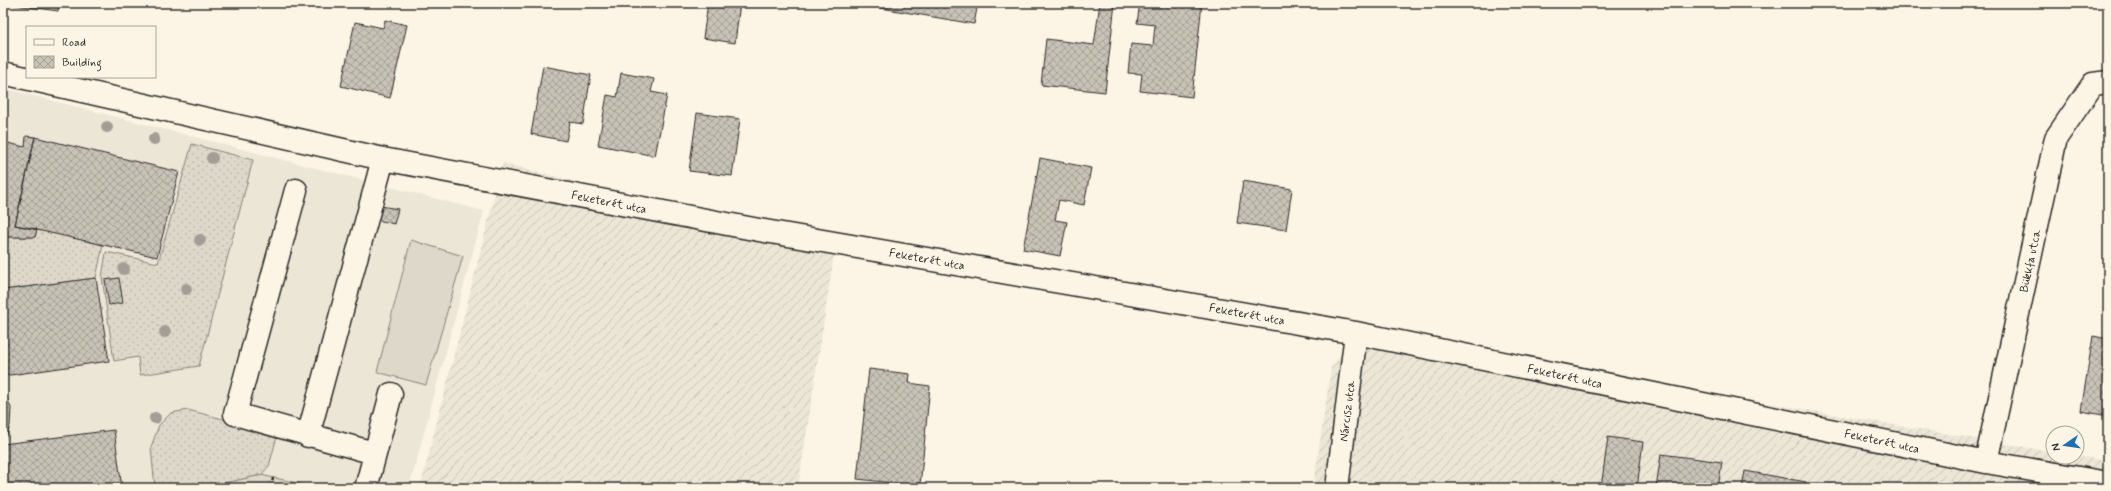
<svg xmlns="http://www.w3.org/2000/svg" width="2111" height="491" viewBox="0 0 2111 491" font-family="Mynerve,sans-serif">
  <defs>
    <pattern id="industrial-furrows" width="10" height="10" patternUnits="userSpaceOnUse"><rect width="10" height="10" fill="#ece6d7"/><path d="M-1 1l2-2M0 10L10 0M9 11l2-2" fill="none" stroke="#cbc5b9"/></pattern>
    <pattern id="grass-dots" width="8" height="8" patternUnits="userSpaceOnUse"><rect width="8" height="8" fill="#ded8ca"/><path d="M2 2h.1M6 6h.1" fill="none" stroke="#bfbaae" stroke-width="1.8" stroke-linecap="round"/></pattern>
    <pattern id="forest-firs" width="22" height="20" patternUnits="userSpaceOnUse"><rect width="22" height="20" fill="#ded8ca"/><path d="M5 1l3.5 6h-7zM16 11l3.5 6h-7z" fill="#bfbaae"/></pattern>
    <pattern id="building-cross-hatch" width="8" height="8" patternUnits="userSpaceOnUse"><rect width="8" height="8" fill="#c8c3b7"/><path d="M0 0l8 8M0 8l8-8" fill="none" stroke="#a39f95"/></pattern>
  </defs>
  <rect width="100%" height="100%" fill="#fcf5e5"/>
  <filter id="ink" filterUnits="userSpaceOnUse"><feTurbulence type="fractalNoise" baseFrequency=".025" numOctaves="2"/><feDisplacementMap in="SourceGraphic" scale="8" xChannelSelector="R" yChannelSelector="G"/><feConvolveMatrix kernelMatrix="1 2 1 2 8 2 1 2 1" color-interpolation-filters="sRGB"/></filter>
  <g filter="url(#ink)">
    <path fill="#ece6d7" d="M3,88L484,211L409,488H3Z"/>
    <path fill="url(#industrial-furrows)" d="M503,163L835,249L798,488H420Z
      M1356,333L2053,452V457L2077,456L2108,461V488H1313L1331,368Z"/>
    <path fill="url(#grass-dots)" stroke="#84827a" d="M192,144L253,160L199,366L140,375L138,357L114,361L102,277L106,252L158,263Z
      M37,229L103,245L96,278L3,290V237H35Z
      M188,410L278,433L269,466L261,475L225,483L200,485L196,488H155L151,447L159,425L171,413Z"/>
    <path fill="url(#forest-firs)" stroke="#84827a" d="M261,475L298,483L307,488H196L200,485L225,483Z"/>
    <path fill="#ded8ca" stroke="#84827a" d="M411,240L463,256L426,385L377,372Z"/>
    <path fill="url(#building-cross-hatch)" stroke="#2b2b2b" d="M15,3H59L58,11L15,5Z
      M708,3H740L735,43L703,38Z
      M852,3H978L974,24Z
      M1100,3H1115L1105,92L1041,85L1046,39L1094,45Z
      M1140,3H1202L1192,97L1140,91L1142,74L1128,73L1131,44L1153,46L1155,25L1137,23Z
      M385,20L407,25L390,98L341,86L355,22L383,28Z
      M543,66L591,75L583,124L570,122L566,141L531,134Z
      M621,73L654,79L651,92L667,95L655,156L598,145L607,95L617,97Z
      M697,113L740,119L732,176L689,171Z
      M26,136L35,137L15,225L37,229L35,237H3V142L25,147Z
      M35,137L179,172L157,257L15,225Z
      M1040,158L1091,168L1084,205L1059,200L1055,220L1067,222L1060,256L1023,249Z
      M1243,181L1292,189L1286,230L1237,223Z
      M381,206L398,209L394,224L378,220Z
      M96,278L109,361L3,376V290Z
      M119,278L123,303L109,305L105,280Z
      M2093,336L2108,339V416L2081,411Z
      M869,369L910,374L909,383L930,386L920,486L857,479Z
      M3,389L11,408L10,426L3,444L114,430L122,488H3Z
      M1608,437L1643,442L1637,488H1601Z
      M1661,454L1722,462L1718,488H1656Z
      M1745,471L1806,482L1805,488H1742Z
      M1829,484L1852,488H1828Z"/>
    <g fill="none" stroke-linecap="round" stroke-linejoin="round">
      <defs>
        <path id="minor" d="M3,73L383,159L759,230L1356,333L1986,462L2108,483
          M296,190L235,414L374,453
          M308,436L383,159
          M1986,462L2056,138L2093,84L2108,82
          M366,488L391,394
          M1337,488L1356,333"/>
      </defs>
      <use href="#minor" stroke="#2b2b2b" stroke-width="25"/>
      <path stroke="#2b2b2b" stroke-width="2.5" stroke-dasharray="4 3" stroke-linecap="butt" d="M271,488L273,478"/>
      <use href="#minor" stroke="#fcf5e5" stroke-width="22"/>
    </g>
    <g fill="#a29e95">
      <circle cx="107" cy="127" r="6"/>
      <circle cx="154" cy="139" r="6"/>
      <circle cx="212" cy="158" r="6"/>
      <circle cx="200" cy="240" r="6"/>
      <circle cx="124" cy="269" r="6"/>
      <circle cx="186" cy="289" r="6"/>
      <circle cx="165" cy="332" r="6"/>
      <circle cx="155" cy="418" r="6"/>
    </g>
  </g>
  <g text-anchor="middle" stroke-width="4" stroke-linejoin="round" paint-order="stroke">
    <g font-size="12" fill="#2b2b2b" stroke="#fcf5e5">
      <text transform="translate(609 202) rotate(11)" y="4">Feketerét utca</text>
      <text transform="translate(927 259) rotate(10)" y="4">Feketerét utca</text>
      <text transform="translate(2030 261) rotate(-78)" y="4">Bükkfa utca</text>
      <text transform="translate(1247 314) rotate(10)" y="4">Feketerét utca</text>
      <text transform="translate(1565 376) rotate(12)" y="4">Feketerét utca</text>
      <text transform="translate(1347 411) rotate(-83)" y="4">Nárcisz utca</text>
      <text transform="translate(1882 441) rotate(12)" y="4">Feketerét utca</text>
    </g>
  </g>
  <rect width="2111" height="491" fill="none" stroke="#fcf5e5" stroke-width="16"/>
  <rect x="8" y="8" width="2095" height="475" fill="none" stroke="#2b2b2b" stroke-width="1.5" filter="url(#ink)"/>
  <rect x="26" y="26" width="130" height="52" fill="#fcf5e5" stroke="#a8a49b"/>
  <rect x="34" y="39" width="20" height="6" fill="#fcf5e5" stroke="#a8a49b"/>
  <text x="62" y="46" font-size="12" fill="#2b2b2b">Road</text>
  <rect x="34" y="56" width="20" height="12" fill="url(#building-cross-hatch)" stroke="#a8a49b"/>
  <text x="62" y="66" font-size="12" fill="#2b2b2b">Building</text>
  <g transform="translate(2065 445) rotate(257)"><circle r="19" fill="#fcf5e5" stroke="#a8a49b"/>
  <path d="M0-3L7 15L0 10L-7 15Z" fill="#1f6fb2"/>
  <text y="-6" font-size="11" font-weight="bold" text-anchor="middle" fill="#2b2b2b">N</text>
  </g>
</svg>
